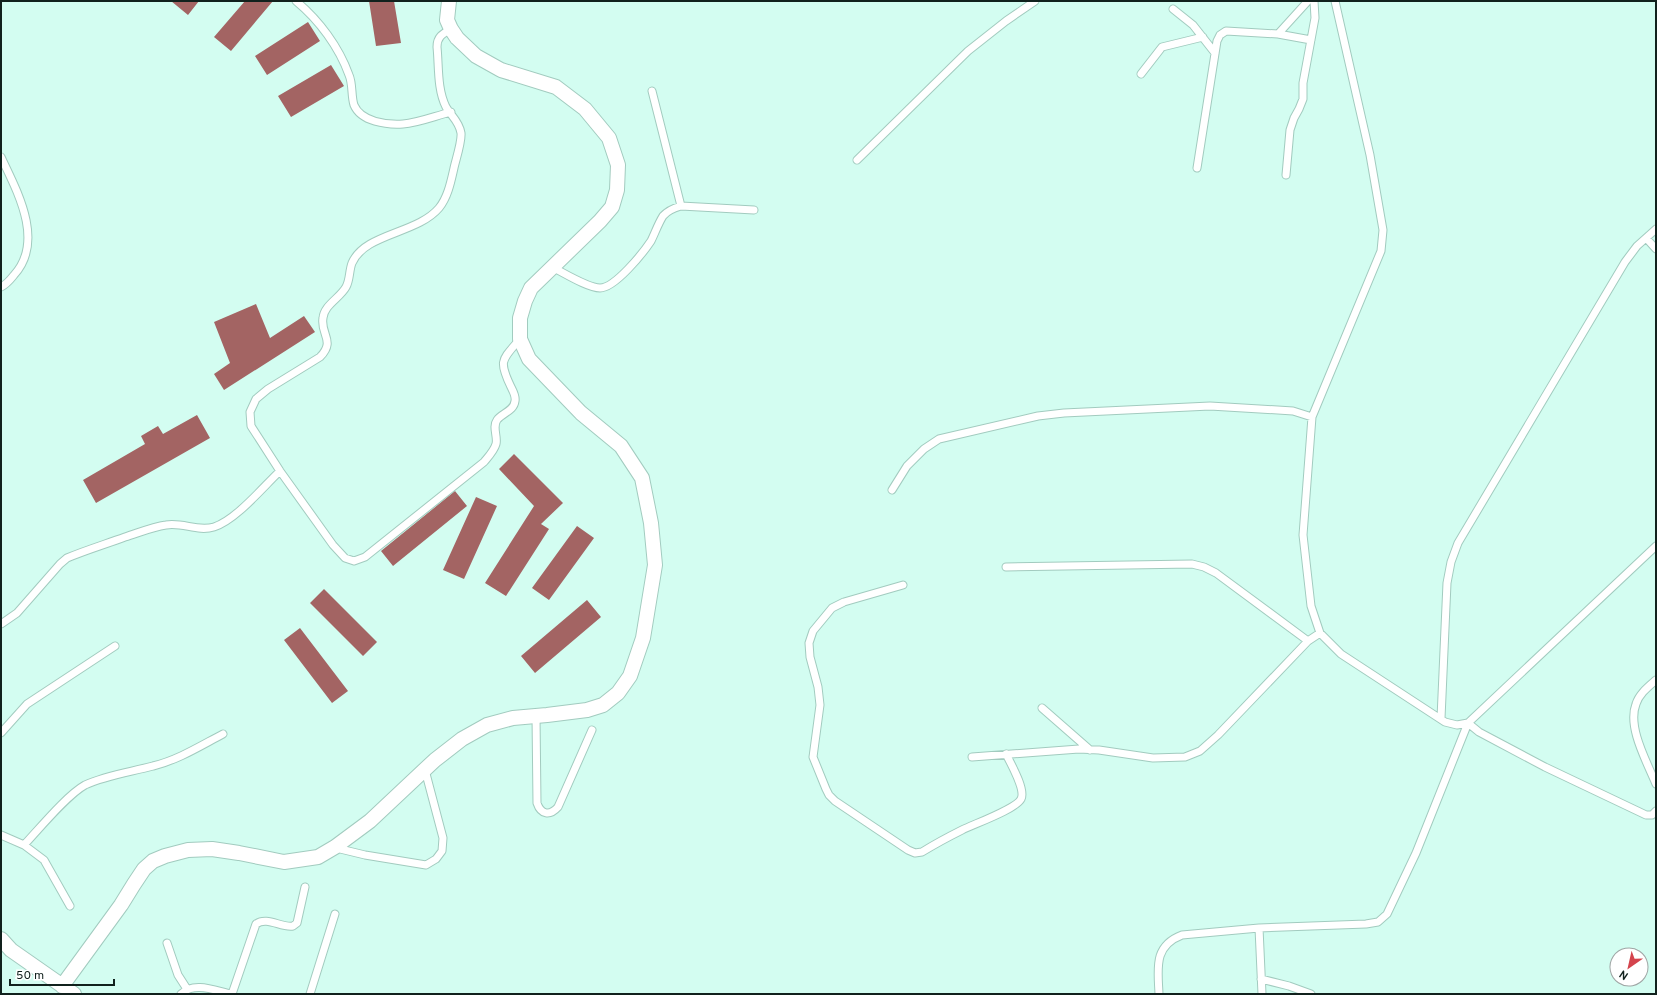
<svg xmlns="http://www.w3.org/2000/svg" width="1657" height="995" viewBox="0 0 1657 995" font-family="Overpass,sans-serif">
  <rect width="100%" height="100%" fill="#d3fdf1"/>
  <path fill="#a36463" d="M171,1H199L188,15Z
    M245,1H273L231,51L214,37Z
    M369,1H394L401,43L376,46Z
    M308,22L320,41L267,75L255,56Z
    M331,65L344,86L291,117L278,96Z
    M256,304L270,338L304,316L315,332L224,390L214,374L230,363L214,322Z
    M197,415L210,438L96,503L83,480L145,444L141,436L158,426L163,434Z
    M514,454L563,503L541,524L549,529L506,596L485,583L534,506L499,469Z
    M455,491L467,506L393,566L381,551Z
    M476,497L497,506L464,579L443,570Z
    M577,526L594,538L549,600L532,588Z
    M324,589L377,642L363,656L310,603Z
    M587,600L601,617L535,673L521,656Z
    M300,628L348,691L332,703L284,640Z"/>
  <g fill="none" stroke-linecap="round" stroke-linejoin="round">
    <defs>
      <path id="service" d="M296,1C319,20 339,47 349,75C353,84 351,96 354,105C361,122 387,125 403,124C418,123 435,116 451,112
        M1335,1L1370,155L1383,230L1381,251L1312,417L1303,535L1311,606L1320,633L1341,654L1445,722L1457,725L1468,723L1656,546
        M1173,9L1193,25L1215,53
        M451,29C442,34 437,37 437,47C439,66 437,89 446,107C451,116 459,121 461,133C462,141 456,159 454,168C451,181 448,197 439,208C417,234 365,233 352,263C349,271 350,280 346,287C340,298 324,305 323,318C320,334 336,341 320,357L268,389L256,399L250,412L251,426L280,471L333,545L345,558L354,561L365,557L484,462C488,457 494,451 496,444C498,437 492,427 497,420C502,413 514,411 515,401C516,396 513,391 511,387C498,360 502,360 520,339
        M1278,34L1308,1
        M1141,74L1162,47L1203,37
        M652,91L681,206
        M1,157C17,191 45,241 14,275C10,280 7,284 1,287
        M857,160L968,51L1006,21L1035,1
        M1197,168L1217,41L1220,35L1226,31L1278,34L1311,40
        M1286,175L1290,130L1294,118L1299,109L1303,99V83L1315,18L1314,1
        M1646,238L1656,249
        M552,267C564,273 588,288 600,288C615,288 643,253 651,241C655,233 658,224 663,216C668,210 674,208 681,206L754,210
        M892,490L907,466L924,449L939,439L1038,416L1064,413L1210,406L1293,411L1312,417
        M1006,567L1192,564L1204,567L1216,573L1308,641
        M903,585L844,602L832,608L813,631L809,643L810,657L818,687L820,705L813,757L826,789L829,795L835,801L908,850L915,853L922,852C935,844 948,837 962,830C974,824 1016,809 1021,799C1026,790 1011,764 1006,754
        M1,624L17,613L60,564L67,558C86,550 106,544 125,537C138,533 152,527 166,525C183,522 197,532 214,527C236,520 263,487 280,471
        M1656,680C1648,687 1639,694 1636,704C1627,727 1647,762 1656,784
        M1042,708L1090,750
        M536,716L537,803C541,815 550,816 558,807L592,730
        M1441,718L1447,583L1451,562L1458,543L1625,262L1637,246L1656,229
        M1,733L27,704L115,646
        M972,757L1079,749L1099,750L1153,758L1185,757L1200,751L1218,735L1308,641L1320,633
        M1,835L24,845L44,860L70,906
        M24,845C39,829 67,795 85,785C107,775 131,772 153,766C178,760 200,746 223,734
        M336,848L365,855L426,865L436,859L442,851L443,838L425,770
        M1259,928L1262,994
        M167,943L178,975L187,989
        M1261,979L1289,986L1311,994
        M181,994C194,981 216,991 231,994
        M232,994L256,924C267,916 281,928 293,926L297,923L305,887
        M310,994L335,914
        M1159,994C1158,969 1153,946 1182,935L1259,928L1366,924L1378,922L1387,914L1416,853L1468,723L1479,732L1545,767L1646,815H1652L1656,811"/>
      <path id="minor" d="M1,939L11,950L74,994
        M62,986L121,905L134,884L144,869L153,861L165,856L188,850L212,849L239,853L284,862L318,857L335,847L370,821L435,760L462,739L487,725L513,718L547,715L587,710L603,705L618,693L630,676L643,638L655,565L651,523L642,478L621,446L581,413L529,359L520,339V318L525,301L531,288L600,221L612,207L617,190L618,165L609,138L585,109L556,87L501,70L476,56L457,38L451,29L447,20L449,1"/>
    </defs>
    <use href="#service" stroke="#a2cbbf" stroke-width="9"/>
    <use href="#minor" stroke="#a2cbbf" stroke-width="16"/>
    <use href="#service" stroke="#fff" stroke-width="7"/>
    <use href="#minor" stroke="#fff" stroke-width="14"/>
  </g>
  <rect width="1657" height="995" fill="none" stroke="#11211d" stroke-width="4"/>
  <g transform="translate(1629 967) rotate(214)"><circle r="19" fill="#ffffff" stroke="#a0a6a5"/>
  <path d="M0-3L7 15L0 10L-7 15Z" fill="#d4444d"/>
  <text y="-6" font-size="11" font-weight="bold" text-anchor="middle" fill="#11211d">N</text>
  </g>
  <path d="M10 979v6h104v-6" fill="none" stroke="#11211d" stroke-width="2"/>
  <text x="16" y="979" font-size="12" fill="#11211d" stroke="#ffffff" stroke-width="3" paint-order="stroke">50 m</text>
</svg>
